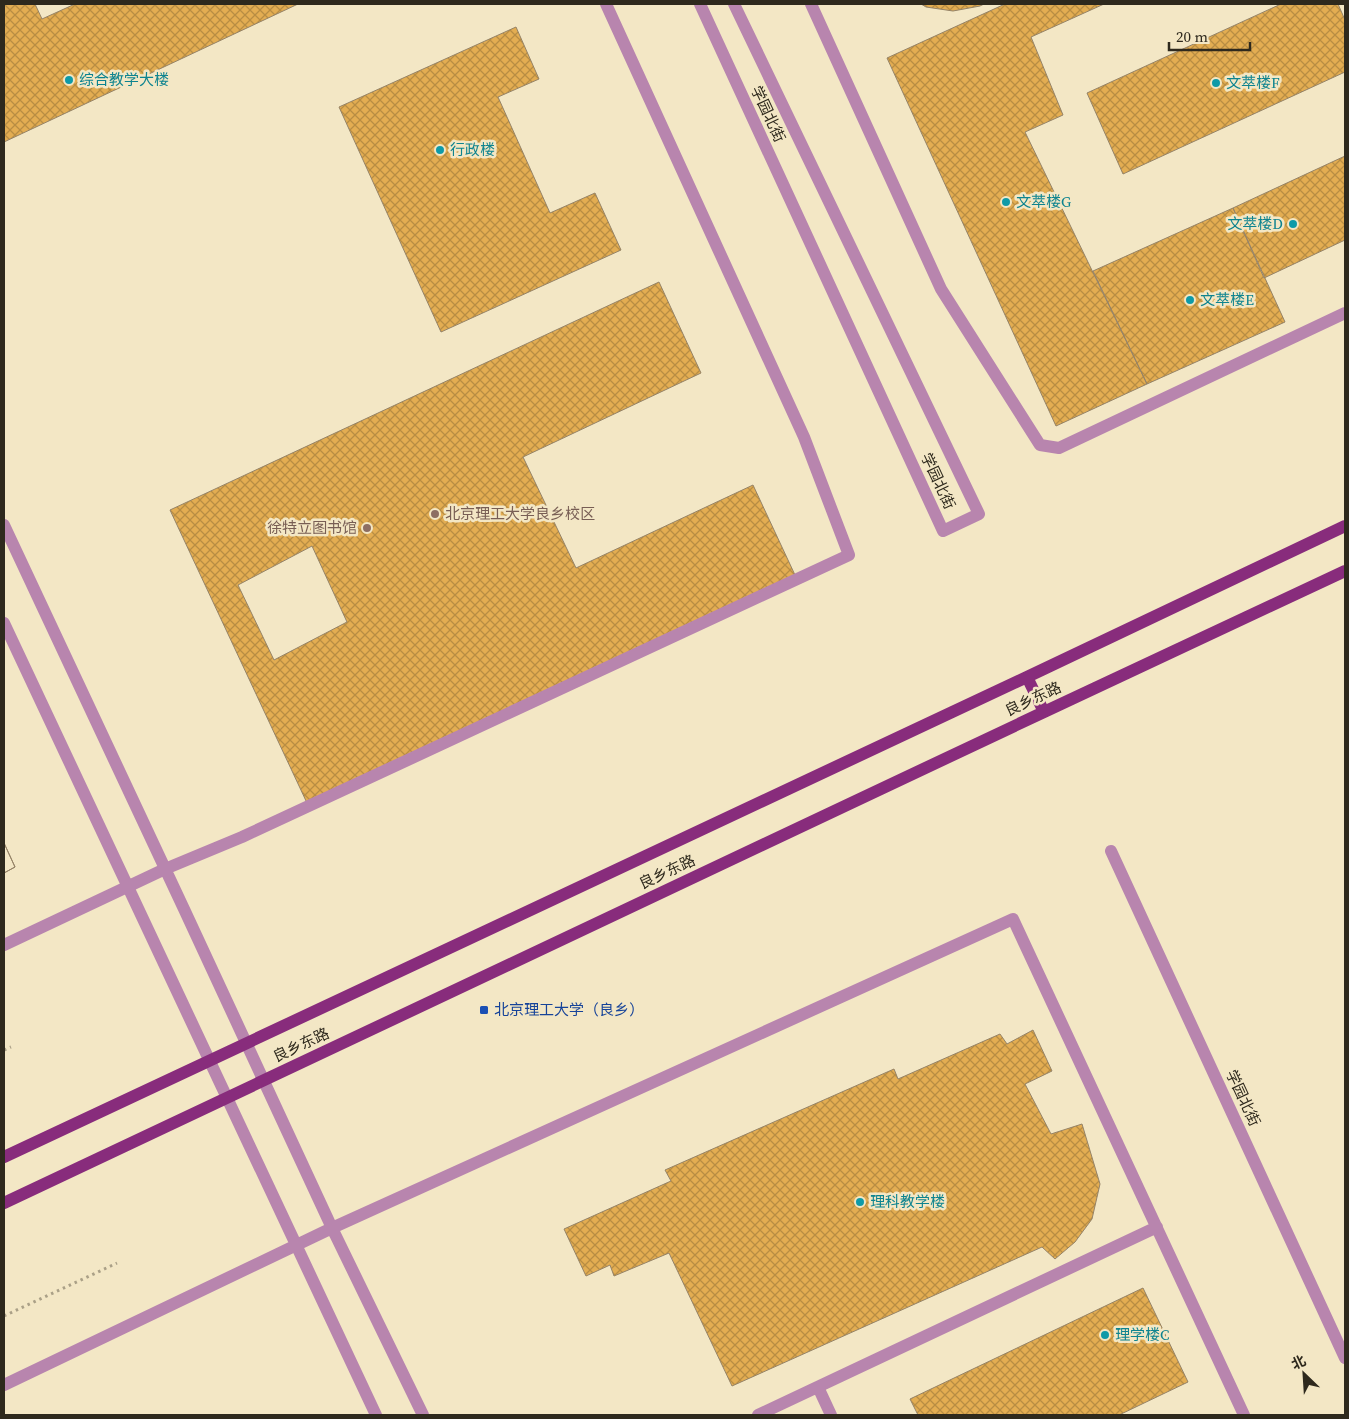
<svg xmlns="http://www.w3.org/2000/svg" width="1349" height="1419" viewBox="0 0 1349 1419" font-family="'Source Serif 4','Noto Sans SC',serif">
  <defs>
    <pattern id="building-cross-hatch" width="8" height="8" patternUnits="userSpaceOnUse" patternTransform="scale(1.25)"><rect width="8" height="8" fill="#e3ad52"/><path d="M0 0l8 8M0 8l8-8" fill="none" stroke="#b88d43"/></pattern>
  </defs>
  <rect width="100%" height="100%" fill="#f3e7c5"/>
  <path fill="url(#building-cross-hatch)" stroke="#958367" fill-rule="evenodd" d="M4,4H35L42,19L75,4H298L4,142Z
    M921,4H984L980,6L953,11L926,7Z
    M1005,4H1104L1031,37L1063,115L1025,132L1147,384L1056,426L887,58Z
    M1281,4H1338L1345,20V72L1123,174L1087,93Z
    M516,27L539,79L498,97L550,213L595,193L621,250L441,332L339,107Z
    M1345,156V240L1264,278L1233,208Z
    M1233,208L1285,322L1147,384L1093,271Z
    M659,282L701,373L523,457L576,568L753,485L795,575L307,803L170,510ZM312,546L347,622L274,660L238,585Z
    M4,843L15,867L4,873Z
    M4,843L15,867L4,873Z
    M1033,1030L1052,1071L1025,1084L1051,1134L1082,1124L1100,1184L1092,1219L1075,1242L1055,1259L1042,1247L732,1386L669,1253L614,1276L610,1265L586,1276L564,1229L671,1181L665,1170L894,1069L898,1079L1000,1034L1007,1044Z
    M1143,1288L1188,1382L1119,1415H918L910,1399Z"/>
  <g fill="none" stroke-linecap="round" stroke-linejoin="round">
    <path stroke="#aaa087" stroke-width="3" stroke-dasharray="2.5 4" stroke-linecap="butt" d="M4,1050L11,1047
      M4,1316L117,1263"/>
    <path stroke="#b885ae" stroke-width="12" d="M700,4L943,531L979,514L734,4
      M811,4L941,289L1040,445L1059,448L1345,313
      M4,525L184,909L332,1228L423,1415
      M4,623L376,1415
      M1111,851L1345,1358
      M4,945L165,869L242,837L849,555L804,437L606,4
      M4,1385L332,1228L1013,919L1244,1415
      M818,1387L831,1415
      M758,1415L1157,1227"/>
    <path stroke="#882c7c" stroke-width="12" d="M1027,677L1044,712
      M4,1157L1027,677L1345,526
      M4,1203L1044,712L1345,571"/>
  </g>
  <g fill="#0f9aa8" stroke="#f3e7c5" stroke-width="2">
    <circle cx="69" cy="80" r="5"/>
    <circle cx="1216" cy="83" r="5"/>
    <circle cx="440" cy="150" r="5"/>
    <circle cx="1006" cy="202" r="5"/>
    <circle cx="1293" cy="224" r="5"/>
    <circle cx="1190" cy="300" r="5"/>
    <circle cx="860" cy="1202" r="5"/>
    <circle cx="1105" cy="1335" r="5"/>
  </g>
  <g fill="#8d6e63" stroke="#f3e7c5" stroke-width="2">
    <circle cx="435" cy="514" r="5"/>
    <circle cx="367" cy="528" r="5"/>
  </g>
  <rect fill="#1a4fb4" stroke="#f3e7c5" stroke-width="2" x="479" y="1005" width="10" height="10" rx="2.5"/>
  <g text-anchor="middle" stroke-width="5" stroke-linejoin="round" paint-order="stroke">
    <g font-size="15" fill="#0d838f" stroke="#f3e7c5" text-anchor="start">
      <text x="79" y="85">综合教学大楼</text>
      <text x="1226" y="88">文萃楼F</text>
      <text x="450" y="155">行政楼</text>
      <text x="1016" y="207">文萃楼G</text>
      <text x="1283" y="229" text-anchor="end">文萃楼D</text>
      <text x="1200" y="305">文萃楼E</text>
      <text x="870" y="1207">理科教学楼</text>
      <text x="1115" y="1340">理学楼C</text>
    </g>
    <g font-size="15" fill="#2e291d" stroke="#f3e7c5">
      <text transform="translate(768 114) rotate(65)" y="5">学园北街</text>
      <text transform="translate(938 481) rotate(65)" y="5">学园北街</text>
      <text transform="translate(1033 699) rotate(-25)" y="5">良乡东路</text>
      <text transform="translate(667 872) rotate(-25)" y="5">良乡东路</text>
      <text transform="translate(301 1045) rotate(-25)" y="5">良乡东路</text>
      <text transform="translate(1243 1098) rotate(65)" y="5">学园北街</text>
    </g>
    <g font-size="15" fill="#785e54" stroke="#f3e7c5" text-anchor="start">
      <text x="445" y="519">北京理工大学良乡校区</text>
      <text x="357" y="533" text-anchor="end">徐特立图书馆</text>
    </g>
    <g font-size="15" fill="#164399" stroke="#f3e7c5" text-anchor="start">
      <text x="494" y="1015">北京理工大学（良乡）</text>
    </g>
  </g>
  <rect width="1349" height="1419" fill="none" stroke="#2e291d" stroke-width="10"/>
  <g transform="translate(1304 1374) rotate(335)" stroke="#f3e7c5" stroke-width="4" paint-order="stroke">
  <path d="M0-4L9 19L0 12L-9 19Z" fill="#2e291d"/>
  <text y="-8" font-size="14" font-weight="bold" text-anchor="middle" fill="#2e291d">北</text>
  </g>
  <path d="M1169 42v8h81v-8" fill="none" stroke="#2e291d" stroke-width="2.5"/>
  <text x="1176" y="42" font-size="15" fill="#2e291d" stroke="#f3e7c5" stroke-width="4" paint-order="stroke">20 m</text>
</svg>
